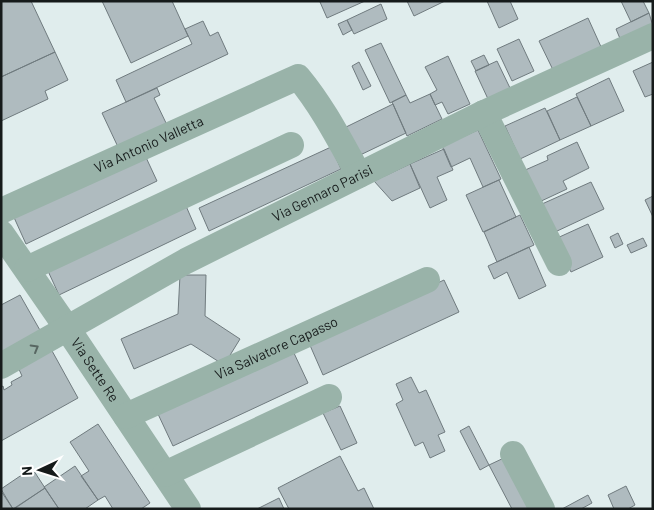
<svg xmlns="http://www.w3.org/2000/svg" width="654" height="510" viewBox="0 0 654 510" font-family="Barlow,sans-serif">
  <rect width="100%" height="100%" fill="#e0eded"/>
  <path fill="#afbbbf" stroke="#707b7f" d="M1,1H31L55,52L1,77Z
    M102,1H172L188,36L131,63Z
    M323,1H365L327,18L320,2Z
    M407,1H445L414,16Z
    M487,1H510L518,19L499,28Z
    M621,1H643L649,13L631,22Z
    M381,4L387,19L354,34L347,20Z
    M649,13L653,26L621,41L616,29Z
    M588,18L602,49L554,72L539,41Z
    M347,20L352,30L343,35L338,24Z
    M203,21L210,36L218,32L228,54L126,102L116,80L192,44L185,29Z
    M519,39L534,71L512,81L497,49Z
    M381,43L406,95L390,103L365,50Z
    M55,52L68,80L45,91L48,99L1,121V77Z
    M484,55L489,65L476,71L471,61Z
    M448,56L470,104L448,114L442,102L435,105L430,94L437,90L425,67Z
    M497,61L510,88L488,99L475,71Z
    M359,62L371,86L363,90L352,66Z
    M653,62V94L645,97L633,71Z
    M609,78L624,111L591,126L576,94Z
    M157,88L160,95L154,98L167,125L118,147L102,113Z
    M430,94L442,119L407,136L392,102L406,95L410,103Z
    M577,97L591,126L560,140L547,111Z
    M393,104L406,133L356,157L342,129Z
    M545,108L560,140L520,159L505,126Z
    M478,130L501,179L483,187L470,158L451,167L442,146Z
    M577,142L589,168L563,181L567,189L537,203L523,171L548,160L547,156Z
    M331,147L341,169L209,231L199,208Z
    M444,149L453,170L437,177L447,200L430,208L410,164Z
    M143,151L157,181L26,244L12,213Z
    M410,164L420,188L392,201L374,181Z
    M499,180L516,217L483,232L466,195Z
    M591,182L604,209L555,232L542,204Z
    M653,196V217L645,200Z
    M186,206L196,229L59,295L48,271Z
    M520,215L534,245L497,262L484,232Z
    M588,224L603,257L571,272L555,239Z
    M618,233L623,244L615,248L610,237Z
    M643,238L647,246L631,253L627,245Z
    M529,247L546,286L519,299L507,272L494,279L488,266Z
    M180,275H206L205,316L240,339L224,365L191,344L134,369L121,339L178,314Z
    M444,280L459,312L323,375L309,343Z
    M20,295L41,332L1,355V305Z
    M51,349L78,398L1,441V387L3,386L4,390L12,385L11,382L22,376L18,367Z
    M293,351L308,383L173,446L158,414Z
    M411,377L419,393L426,390L445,432L438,435L445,451L430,458L423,442L415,446L396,404L403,400L396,384Z
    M340,406L357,443L341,450L323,413Z
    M98,424L150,503L141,509H113L105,496L98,500L81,476L89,471L70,442Z
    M469,426L489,465L480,470L460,431Z
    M340,456L358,491L364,488L374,509H289L278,488Z
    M506,457L533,509H512L489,465Z
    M75,466L98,500L85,509H59L44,487Z
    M32,468L45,488L13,509L1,489Z
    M626,486L635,505L628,509H614L608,495Z
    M45,488L59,509H14Z
    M1,491L13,509H1Z
    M588,495L592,503L581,509H562Z
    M279,498L284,509H257Z"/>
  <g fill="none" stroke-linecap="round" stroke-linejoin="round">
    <g stroke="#99b3a9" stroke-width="26">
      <path d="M484,113L559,263"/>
      <path id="s1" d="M1,211L298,77C323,107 340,141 359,175"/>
      <path id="s2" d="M1,233L67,328L188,509"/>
      <path d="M27,269L291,145"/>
      <path id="s3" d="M1,366L186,261L484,113L653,36"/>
      <path id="s4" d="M126,416L427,280"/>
      <path d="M513,454L542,509"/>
      <path d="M165,474L329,397"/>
    </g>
  </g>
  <defs><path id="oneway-chevron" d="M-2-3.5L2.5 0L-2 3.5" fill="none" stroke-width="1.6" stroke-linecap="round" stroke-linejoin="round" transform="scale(1.25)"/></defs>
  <use stroke="#586762" href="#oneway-chevron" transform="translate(35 348) rotate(-30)"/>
  <g text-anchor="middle" stroke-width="4" stroke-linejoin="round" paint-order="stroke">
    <g font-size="14" fill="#161b1b" stroke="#fff">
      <text dy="5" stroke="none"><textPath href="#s1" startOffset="162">Via Antonio Valletta</textPath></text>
      <text dy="5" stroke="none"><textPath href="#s3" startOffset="365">Via Gennaro Parisi</textPath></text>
      <text dy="5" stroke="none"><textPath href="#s4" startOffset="165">Via Salvatore Capasso</textPath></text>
      <text dy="5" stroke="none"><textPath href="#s2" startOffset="166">Via Sette Re</textPath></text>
    </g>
  </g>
  <rect width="654" height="510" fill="none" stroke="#161b1b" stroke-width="5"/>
  <g transform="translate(40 470) rotate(266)" stroke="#ffffff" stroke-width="4" paint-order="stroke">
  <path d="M0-4L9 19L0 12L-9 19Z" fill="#161b1b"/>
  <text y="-8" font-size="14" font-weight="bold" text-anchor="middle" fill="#161b1b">N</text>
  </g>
</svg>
